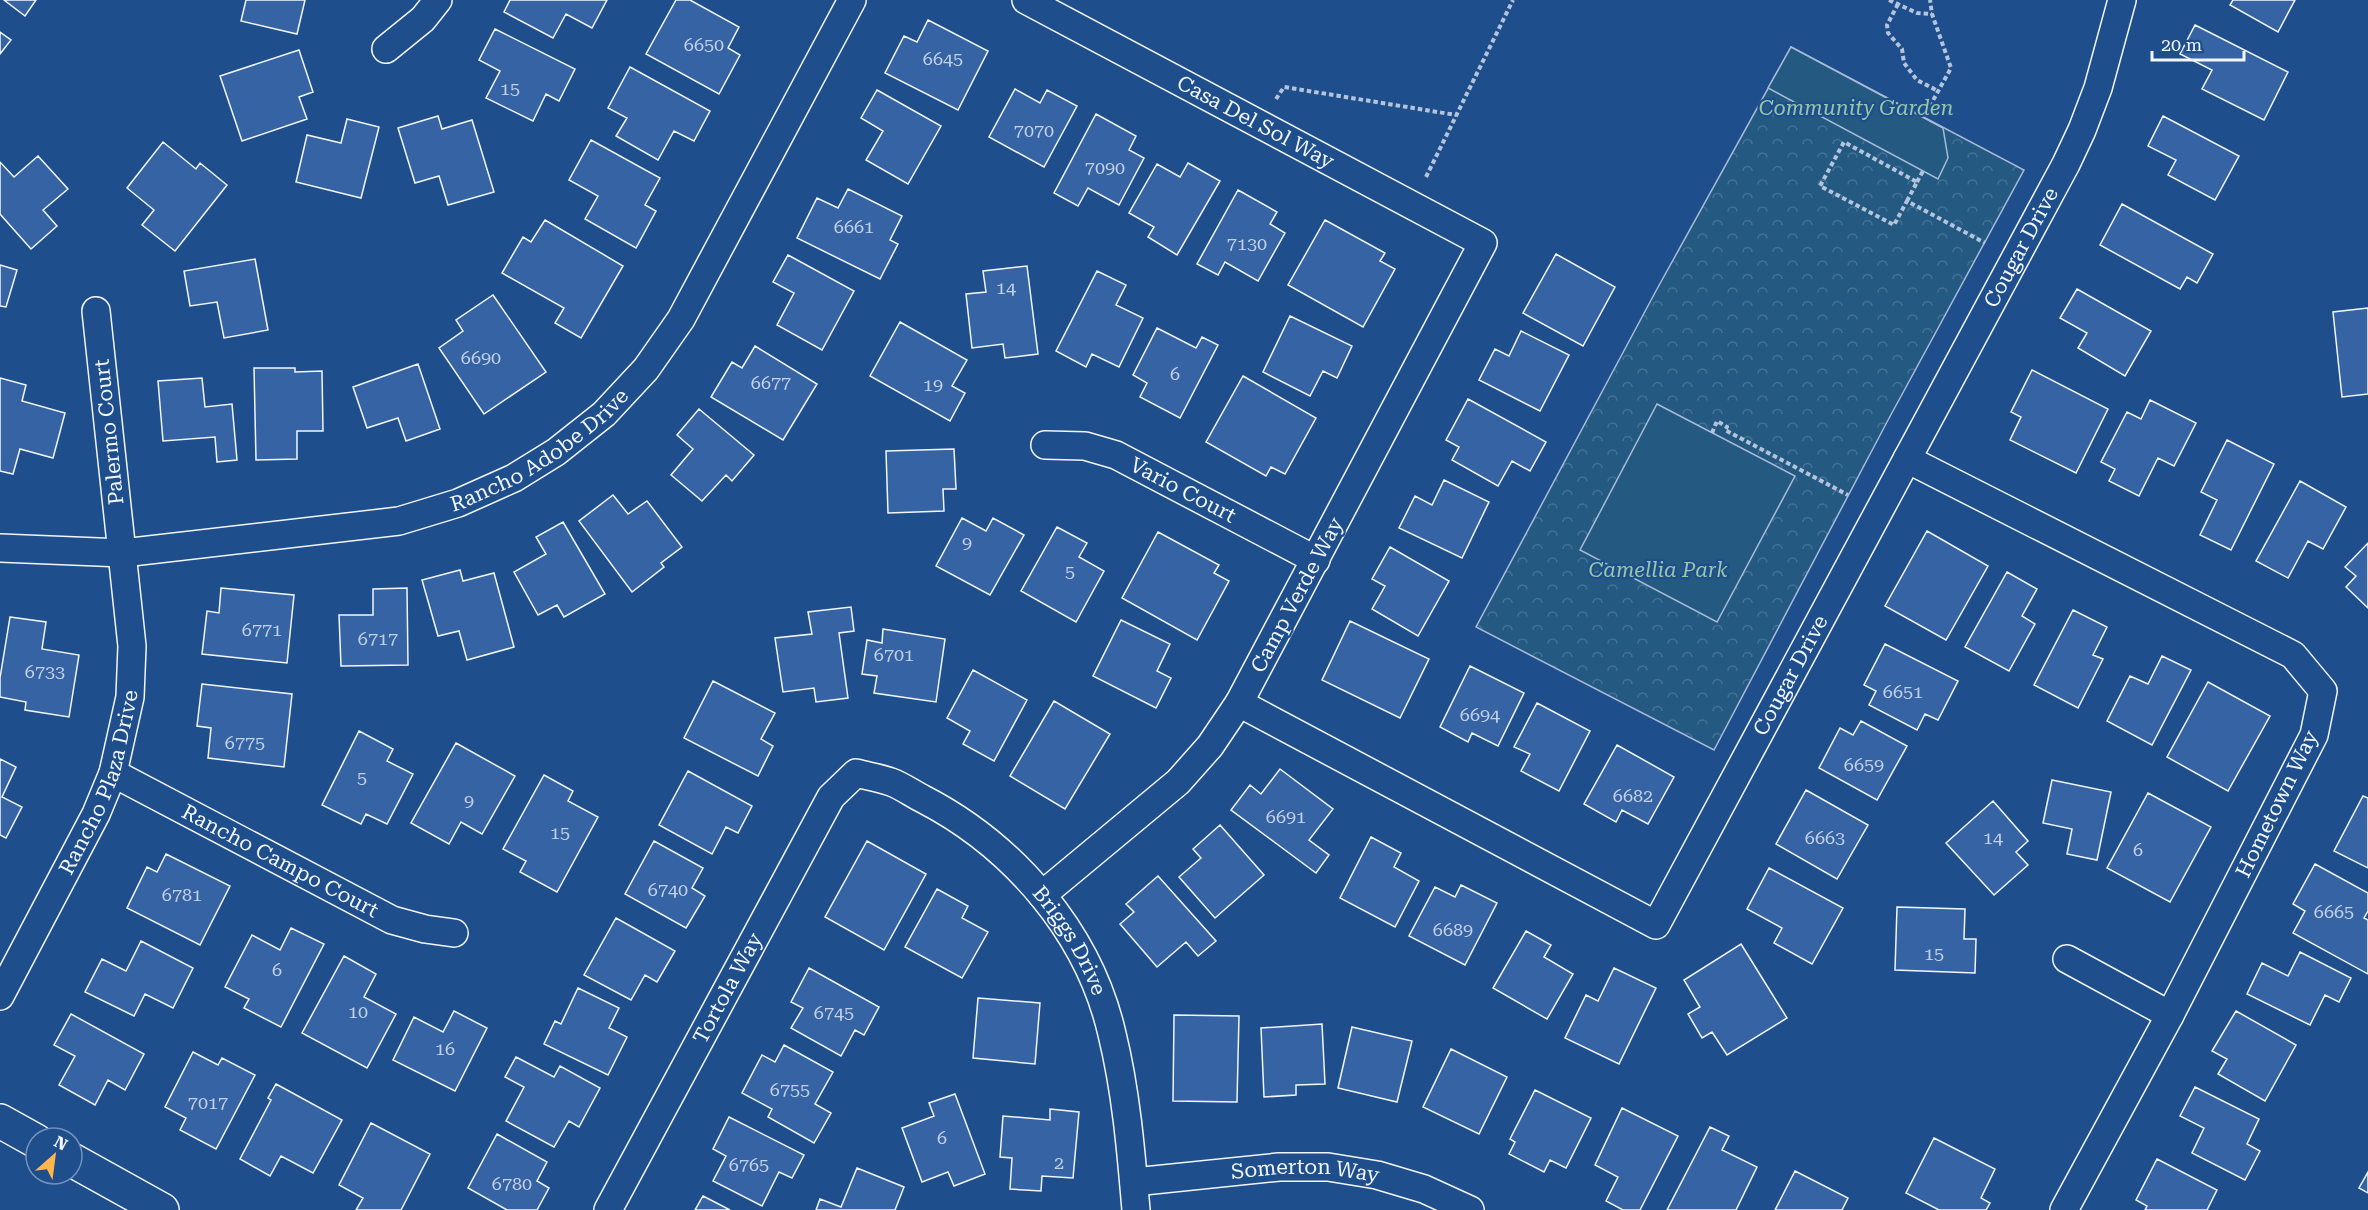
<svg xmlns="http://www.w3.org/2000/svg" width="2368" height="1210" viewBox="0 0 2368 1210" font-family="'Roboto Serif',serif">
  <defs>
    <pattern id="park-crowns" width="20" height="18" patternUnits="userSpaceOnUse" patternTransform="scale(1.5)"><rect width="20" height="18" fill="#245a82"/><path d="M2 6a3 3 0 1 1 6 0M12 15a3 3 0 1 1 6 0" fill="none" stroke="#447295"/></pattern>
  </defs>
  <rect width="100%" height="100%" fill="#1f4e8c"/>
  <path fill="url(#park-crowns)" stroke="#a8bbd7" stroke-width="1.5" d="M1791,47L2024,170L1887,422L1714,750L1476,627L1657,289Z"/>
  <path fill="#245a82" stroke="#a8bbd7" stroke-width="1.5" d="M1791,47L1943,128L1948,158L1938,179L1768,88Z
    M1657,404L1795,476L1717,622L1580,550Z"/>
  <path fill="#3563a3" stroke="#f2f6ff" stroke-width="1.5" d="M4,0H36L25,16Z
    M246,0H305L297,34L241,21Z
    M510,0H607L592,28L566,14L553,38L504,12Z
    M676,0H690L739,27L728,48L740,55L719,94L646,54Z
    M2233,0H2295L2278,32L2230,5Z
    M928,20L988,51L958,110L885,73L904,36L917,42Z
    M2195,25L2288,72L2264,120L2202,89L2212,70L2180,54Z
    M495,29L575,69L559,101L546,94L533,121L486,98L500,71L479,60Z
    M0,32L11,40L0,54Z
    M299,50L313,92L299,97L307,119L242,141L220,76Z
    M630,67L710,111L694,141L674,131L658,160L616,136L627,118L608,108Z
    M1015,89L1040,103L1047,90L1077,106L1044,167L989,137Z
    M877,90L941,126L908,184L866,160L883,131L861,118Z
    M1096,114L1136,136L1129,150L1144,158L1119,205L1088,188L1078,206L1054,193Z
    M438,116L442,129L472,120L494,192L448,205L439,176L415,183L398,128Z
    M2163,116L2239,156L2215,200L2168,175L2176,160L2148,146Z
    M347,119L379,127L361,198L296,182L307,135L341,143Z
    M591,140L660,178L645,205L656,211L636,248L585,219L598,196L569,180Z
    M163,142L196,169L200,163L227,185L175,251L142,225L154,210L127,188Z
    M38,156L68,189L43,210L57,226L31,249L0,214V162L14,177Z
    M1188,163L1220,181L1177,255L1148,237L1154,227L1129,213L1157,164L1180,177Z
    M848,189L902,216L890,240L898,244L880,279L797,238L817,198L838,208Z
    M1238,190L1277,212L1270,224L1285,233L1258,281L1225,262L1218,275L1197,264Z
    M2122,204L2213,254L2197,283L2187,277L2180,289L2100,245Z
    M545,220L623,266L581,338L555,323L564,308L502,273L523,237L531,242Z
    M1325,220L1385,253L1380,261L1395,269L1363,327L1288,285Z
    M1556,254L1615,287L1583,346L1523,313Z
    M788,255L854,291L822,350L777,325L794,293L773,282Z
    M255,259L268,330L224,338L217,302L190,306L184,271Z
    M0,265L17,270L6,307L0,306Z
    M1027,266L1038,354L1005,358L1003,344L972,348L966,294L986,292L983,271Z
    M1097,271L1126,285L1116,305L1143,318L1119,367L1092,354L1086,367L1056,351Z
    M2077,289L2151,331L2125,376L2078,348L2087,333L2060,318Z
    M493,295L546,372L484,414L439,348L463,331L456,320Z
    M2368,308V394L2342,397L2333,312Z
    M1290,316L1352,346L1337,378L1323,371L1310,396L1263,372Z
    M900,322L967,360L952,386L965,393L950,421L870,376Z
    M1157,328L1196,348L1202,337L1218,345L1180,418L1140,397L1147,383L1133,375Z
    M1521,331L1569,355L1540,411L1479,380L1495,349L1509,356Z
    M755,346L817,384L783,440L711,397L732,362L742,368Z
    M418,364L440,429L406,441L398,418L367,428L353,387Z
    M254,368H295V372L322,371L323,431H297V459L256,460Z
    M2032,370L2108,409L2076,473L2010,440L2021,417L2011,412Z
    M1243,376L1316,418L1285,474L1271,467L1266,476L1206,442Z
    M0,378L26,385L22,401L65,413L53,458L20,449L13,474L0,471Z
    M202,378L205,407L232,404L237,460L217,462L215,437L163,441L158,381Z
    M1468,399L1546,442L1530,471L1512,461L1498,486L1452,460L1459,447L1446,440Z
    M2150,400L2196,423L2174,466L2158,458L2139,496L2109,481L2115,469L2101,462L2127,412L2141,419Z
    M699,409L754,455L732,481L726,475L702,501L671,475L693,449L677,435Z
    M2227,440L2274,464L2231,550L2200,535L2217,500L2201,492Z
    M954,449L956,489H943L944,511L888,513L886,451Z
    M1444,480L1489,502L1462,558L1399,528L1415,496L1432,505Z
    M2300,481L2346,507L2323,549L2308,541L2288,578L2256,561Z
    M613,495L628,514L647,501L682,547L661,563L664,567L632,592L579,521Z
    M962,518L986,531L993,518L1024,535L990,595L936,566Z
    M563,522L605,594L564,617L557,605L538,615L514,572L546,554L536,537Z
    M1057,527L1087,543L1079,557L1104,571L1076,622L1021,591Z
    M1927,531L1988,566L1946,640L1885,606Z
    M1158,532L1219,565L1214,573L1229,581L1197,640L1122,598Z
    M2368,543V608L2346,587L2356,576L2345,567Z
    M1390,547L1449,581L1418,636L1372,609L1385,586L1372,579Z
    M460,570L463,581L494,573L514,647L467,660L459,631L438,636L422,580Z
    M2007,572L2037,589L2022,616L2035,624L2009,671L1965,647Z
    M221,588L294,595L287,663L202,654L207,611L219,613Z
    M407,588L408,665L341,666L339,615H373V589Z
    M851,607L854,631L839,633L848,698L816,702L814,688L783,692L775,638L812,634L808,612Z
    M2073,610L2107,627L2093,655L2103,659L2078,708L2034,685Z
    M10,617L46,622L42,649L79,655L69,717L25,710L26,702L0,697V678Z
    M1121,620L1170,644L1157,671L1171,678L1156,708L1093,676Z
    M1350,621L1429,659L1400,718L1322,680Z
    M883,629L945,639L936,702L874,693L877,676L862,674L867,640L882,643Z
    M1885,644L1958,681L1938,720L1925,714L1917,730L1869,705L1876,691L1864,685Z
    M2162,656L2191,670L2152,745L2107,721L2130,676L2148,684Z
    M1470,666L1524,693L1498,746L1472,733L1468,742L1440,727Z
    M973,670L1027,700L994,761L963,744L970,731L947,718Z
    M713,681L775,713L761,739L773,746L758,776L684,738Z
    M2208,682L2270,716L2228,791L2167,757Z
    M202,684L292,694L284,767L208,758L211,728L197,726Z
    M1054,701L1110,734L1065,809L1010,776Z
    M1537,703L1590,731L1559,791L1521,771L1530,754L1514,747Z
    M1861,721L1907,746L1877,800L1819,768L1840,728L1853,735Z
    M359,731L393,749L387,761L413,774L387,824L366,814L361,824L322,805Z
    M456,743L515,776L482,834L461,822L449,844L411,823Z
    M1617,745L1674,777L1648,824L1622,810L1616,822L1584,804Z
    M0,759L16,767L2,797L22,807L6,838L0,835Z
    M1280,769L1333,809L1309,840L1329,855L1316,873L1231,810L1250,785L1261,794Z
    M688,771L752,806L738,833L726,827L712,854L659,825Z
    M544,775L573,791L568,801L598,817L557,892L520,872L526,861L503,849Z
    M2052,780L2111,792L2097,860L2067,854L2072,829L2043,823Z
    M1806,790L1868,825L1837,879L1776,844Z
    M2148,793L2211,827L2170,902L2107,868Z
    M2363,796L2368,798V868L2334,851Z
    M1993,801L2028,841L2016,852L2028,865L1994,895L1946,843Z
    M1220,825L1264,875L1215,918L1179,877L1201,858L1193,849Z
    M1371,837L1401,853L1394,867L1419,881L1395,927L1340,898Z
    M654,841L703,868L692,888L705,896L686,928L625,894Z
    M867,841L926,874L884,950L825,917Z
    M166,854L230,886L200,945L127,908L147,867L157,872Z
    M2315,864L2368,893V911L2364,918L2368,920V974L2293,933L2305,911L2293,904Z
    M1769,868L1843,908L1812,964L1774,943L1782,928L1747,909Z
    M1158,876L1216,941L1198,956L1186,942L1157,967L1120,924L1134,912L1126,904Z
    M1461,885L1497,903L1465,965L1409,936L1435,887L1455,897Z
    M937,889L968,906L962,918L988,932L962,978L905,947Z
    M1897,907L1965,909L1964,939H1976L1975,973L1895,970Z
    M616,918L675,951L657,982L645,975L631,1000L584,975Z
    M291,928L324,944L281,1027L244,1008L249,999L225,987L252,935L280,950Z
    M1526,931L1551,945L1544,957L1573,974L1547,1019L1493,988Z
    M141,941L193,968L173,1008L145,994L134,1016L85,992L102,959L126,971Z
    M1741,944L1787,1018L1727,1055L1712,1032L1702,1038L1688,1014L1700,1007L1684,980Z
    M2300,952L2351,978L2339,1002L2325,995L2310,1025L2247,994L2262,963L2288,976Z
    M344,956L376,974L364,997L396,1014L367,1068L302,1033Z
    M809,968L879,1007L864,1035L855,1030L841,1056L791,1028L803,1008L791,1002Z
    M1614,968L1656,988L1619,1064L1565,1038L1586,995L1598,1001Z
    M578,988L619,1008L609,1028L627,1037L608,1075L544,1044L555,1021L561,1024Z
    M978,998L1040,1003L1035,1064L973,1058Z
    M454,1011L487,1028L455,1091L393,1060L414,1017L443,1032Z
    M2236,1011L2296,1045L2265,1101L2218,1074L2227,1059L2212,1051Z
    M71,1014L144,1054L125,1090L108,1080L95,1105L59,1085L75,1056L54,1045Z
    M1174,1015L1239,1016L1237,1102L1173,1101Z
    M1322,1024L1325,1084L1296,1085V1095L1264,1097L1261,1028Z
    M1352,1027L1412,1041L1397,1102L1338,1088Z
    M784,1045L833,1072L815,1104L831,1113L814,1143L768,1117L772,1109L742,1093L762,1055L775,1062Z
    M1451,1049L1507,1077L1479,1134L1423,1107Z
    M193,1052L218,1065L222,1058L255,1075L216,1149L180,1130L186,1118L165,1107Z
    M516,1057L554,1077L560,1066L600,1088L579,1127L569,1121L554,1147L506,1121L524,1087L505,1077Z
    M276,1084L342,1120L313,1173L281,1156L270,1176L240,1159L271,1100L268,1098Z
    M2195,1087L2259,1119L2247,1144L2260,1151L2245,1180L2192,1153L2204,1128L2180,1116Z
    M1535,1090L1591,1118L1566,1168L1550,1160L1544,1172L1509,1154L1515,1142L1510,1139Z
    M955,1094L985,1174L954,1186L948,1172L922,1182L902,1128L934,1116L929,1103Z
    M1622,1108L1678,1136L1640,1210H1623L1606,1201L1618,1177L1595,1165Z
    M1050,1109L1079,1112L1073,1178L1042,1176L1041,1191L1010,1189L1012,1158L1000,1157L1003,1116L1050,1120Z
    M729,1117L804,1155L792,1178L779,1172L762,1206L713,1181L726,1156L713,1149Z
    M371,1123L430,1154L401,1210H356L363,1198L339,1185Z
    M1710,1127L1729,1136L1722,1150L1757,1167L1736,1210H1667Z
    M497,1134L547,1162L537,1181L549,1188L537,1210H507L468,1188Z
    M1934,1138L1995,1169L1981,1198L1990,1203L1986,1210H1939L1906,1193Z
    M2157,1159L2217,1190L2207,1210H2145L2147,1206L2136,1200Z
    M857,1168L904,1187L895,1210H816L820,1199L841,1207Z
    M1795,1171L1848,1198L1842,1210H1775Z
    M2368,1172V1193L2359,1188Z
    M703,1196L730,1210H695Z"/>
  <g fill="none" stroke-linecap="round" stroke-linejoin="round">
    <defs>
      <g id="minor">
        <path id="s1" d="M1026,0L1483,243L1239,703L1210,746L1178,782L1042,895"/>
        <path d="M386,49L423,19L438,0"/>
        <path id="s2" d="M1045,445L1085,446L1116,455L1316,560"/>
        <path d="M1907,459L2293,655L2323,691L2314,735L2170,1015L2064,1210"/>
        <path id="s3" d="M0,548L123,553L399,521L458,503L514,478L556,452L604,414L646,369L681,319L852,0"/>
        <path id="s4" d="M1239,703L1656,925L2066,164L2082,130L2098,88L2122,0"/>
        <path id="s5" d="M113,773L392,920L425,929L454,933"/>
        <path d="M2067,959L2170,1015"/>
        <path id="s6" d="M0,996L96,814L113,773L130,697L132,646L96,311"/>
        <path id="s7" d="M1134,1182L1279,1167H1328L1377,1175L1424,1189L1470,1210"/>
        <path id="s8" d="M608,1210L831,797L856,773C867,776 880,778 891,782C902,786 913,794 923,799C1014,846 1089,933 1112,1034C1126,1091 1131,1151 1136,1210"/>
      </g>
      <path id="tertiary" d="M0,1121L36,1141
        M72,1160L162,1210"/>
    </defs>
    <use href="#minor" stroke="#f2f6ff" stroke-width="30"/>
    <use href="#tertiary" stroke="#f2f6ff" stroke-width="36"/>
    <path stroke="#b3c4dc" stroke-width="4" stroke-dasharray="4.5 3" stroke-linecap="butt" d="M1889,0L1917,13L1932,14
      M1898,4L1887,25L1888,33L1902,49L1904,63L1917,80L1938,91
      M1276,99L1284,87L1456,115
      M1926,113L1951,68L1932,14L1930,0
      M1426,177L1513,0
      M1917,182L1923,171
      M1907,201L1917,182L1844,142L1820,186L1894,225L1907,201L1985,243
      M1712,433L1717,421L1727,427L1725,430L1848,495"/>
    <use href="#minor" stroke="#1f4e8c" stroke-width="27"/>
    <use href="#tertiary" stroke="#1f4e8c" stroke-width="33"/>
  </g>
  <g text-anchor="middle" stroke-width="4.5" stroke-linejoin="round" paint-order="stroke">
    <g font-size="18" fill="#c3d1e8">
      <text x="704" y="51">6650</text>
      <text x="943" y="65">6645</text>
      <text x="510" y="95">15</text>
      <text x="1034" y="137">7070</text>
      <text x="1105" y="174">7090</text>
      <text x="854" y="233">6661</text>
      <text x="1247" y="250">7130</text>
      <text x="1006" y="294">14</text>
      <text x="481" y="364">6690</text>
      <text x="1175" y="380">6</text>
      <text x="771" y="389">6677</text>
      <text x="933" y="391">19</text>
      <text x="967" y="549">9</text>
      <text x="1070" y="578">5</text>
      <text x="262" y="636">6771</text>
      <text x="378" y="645">6717</text>
      <text x="894" y="661">6701</text>
      <text x="45" y="678">6733</text>
      <text x="1903" y="698">6651</text>
      <text x="1480" y="721">6694</text>
      <text x="245" y="749">6775</text>
      <text x="1864" y="771">6659</text>
      <text x="362" y="784">5</text>
      <text x="1633" y="802">6682</text>
      <text x="469" y="807">9</text>
      <text x="1286" y="823">6691</text>
      <text x="560" y="839">15</text>
      <text x="1825" y="844">6663</text>
      <text x="1993" y="844">14</text>
      <text x="2138" y="856">6</text>
      <text x="668" y="896">6740</text>
      <text x="182" y="901">6781</text>
      <text x="2334" y="918">6665</text>
      <text x="1453" y="936">6689</text>
      <text x="1934" y="960">15</text>
      <text x="277" y="976">6</text>
      <text x="358" y="1018">10</text>
      <text x="834" y="1019">6745</text>
      <text x="445" y="1055">16</text>
      <text x="790" y="1096">6755</text>
      <text x="208" y="1109">7017</text>
      <text x="942" y="1144">6</text>
      <text x="1059" y="1169">2</text>
      <text x="749" y="1171">6765</text>
      <text x="512" y="1190">6780</text>
    </g>
    <g font-size="21" font-style="italic" fill="#97c8a6" stroke="#1f4e8c">
      <text x="1856" y="115">Community Garden</text>
      <text x="1658" y="577">Camellia Park</text>
    </g>
    <g font-size="21" fill="#f2f6ff" stroke="#1f4e8c">
      <text dy="7" stroke="none"><textPath href="#s1" startOffset="260">Casa Del Sol Way</textPath></text>
      <text dy="7" stroke="none"><textPath href="#s4" startOffset="1242">Cougar Drive</textPath></text>
      <text transform="translate(109 432) rotate(-96)" y="7">Palermo Court</text>
      <text dy="7" stroke="none"><textPath href="#s3" startOffset="560">Rancho Adobe Drive</textPath></text>
      <text dy="7" stroke="none"><textPath href="#s2" startOffset="148">Vario Court</textPath></text>
      <text transform="translate(1297 595) rotate(-62)" y="7">Camp Verde Way</text>
      <text dy="7" stroke="none"><textPath href="#s4" startOffset="756">Cougar Drive</textPath></text>
      <text dy="7" stroke="none"><textPath href="#s6" startOffset="237">Rancho Plaza Drive</textPath></text>
      <text transform="translate(2277 804) rotate(-64)" y="7">Hometown Way</text>
      <text dy="7" stroke="none"><textPath href="#s5" startOffset="189">Rancho Campo Court</textPath></text>
      <text dy="7" stroke="none"><textPath href="#s8" startOffset="784">Briggs Drive</textPath></text>
      <text dy="7" stroke="none"><textPath href="#s8" startOffset="252">Tortola Way</textPath></text>
      <text dy="7" stroke="none"><textPath href="#s7" startOffset="172">Somerton Way</textPath></text>
    </g>
  </g>
  <g transform="translate(54 1156) rotate(28)"><circle r="28" fill="#1f4e8c" stroke="#7391ba" stroke-width="1.5"/>
  <path d="M0-4.5L10 22L0 15L-10 22Z" fill="#ffb74d"/>
  <text y="-9" font-size="16" font-weight="bold" text-anchor="middle" fill="#f2f6ff">N</text>
  </g>
  <path d="M2152 51v9h92v-9" fill="none" stroke="#f2f6ff" stroke-width="3"/>
  <text x="2161" y="51" font-size="18" fill="#f2f6ff" stroke="#1f4e8c" stroke-width="4.5" paint-order="stroke">20 m</text>
</svg>
